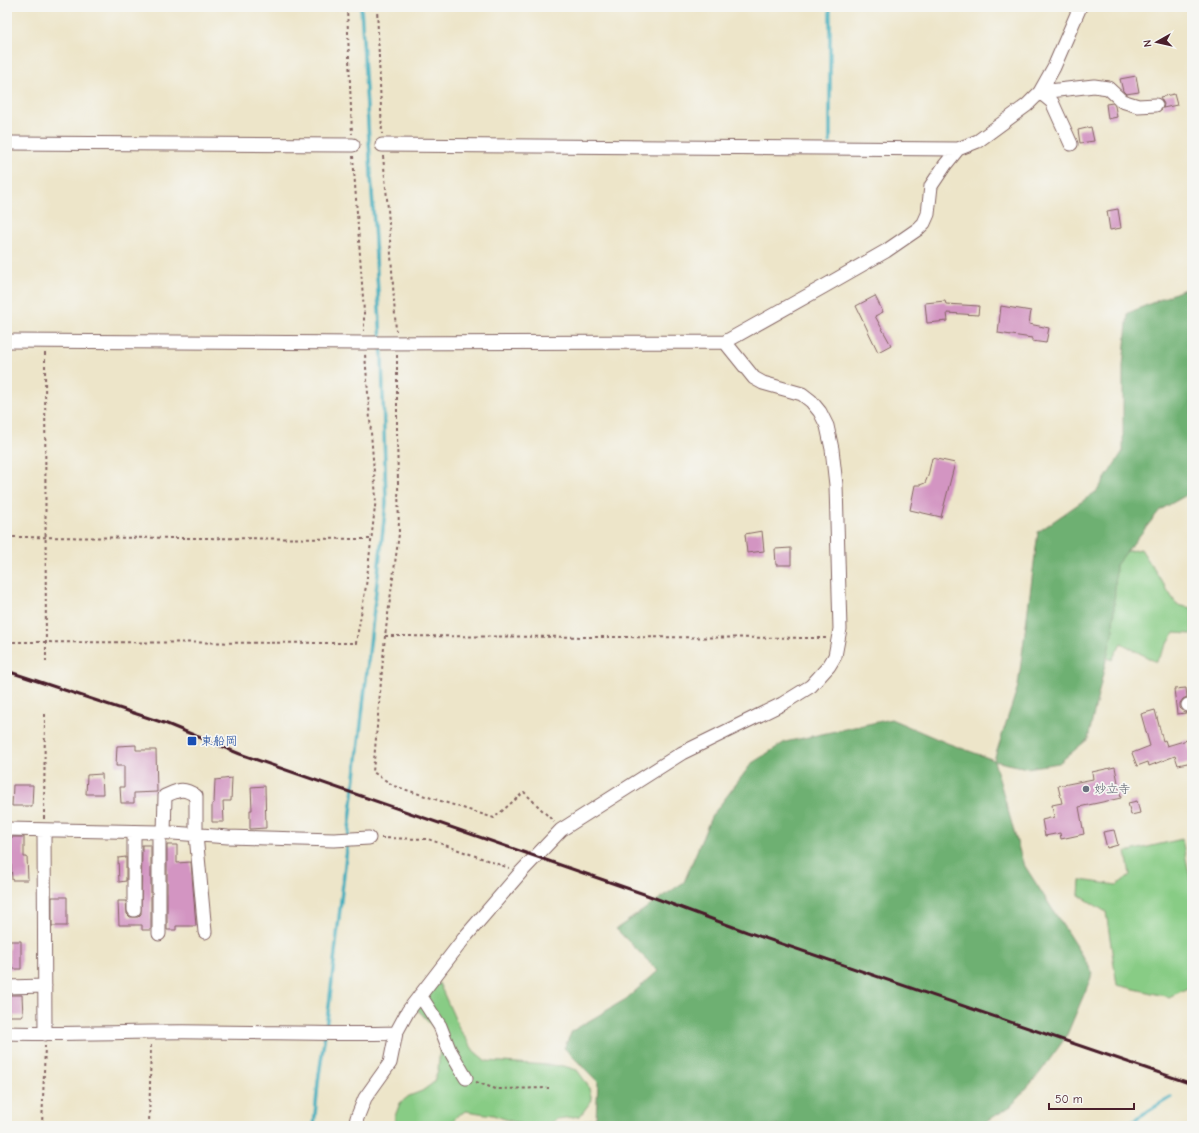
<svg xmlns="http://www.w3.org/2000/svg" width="1199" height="1133" viewBox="0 0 1199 1133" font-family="'Comic Neue','Klee One',sans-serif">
  <rect width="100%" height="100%" fill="#f6f6f2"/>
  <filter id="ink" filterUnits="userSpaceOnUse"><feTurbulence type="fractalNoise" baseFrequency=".025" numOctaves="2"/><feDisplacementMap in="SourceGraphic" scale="8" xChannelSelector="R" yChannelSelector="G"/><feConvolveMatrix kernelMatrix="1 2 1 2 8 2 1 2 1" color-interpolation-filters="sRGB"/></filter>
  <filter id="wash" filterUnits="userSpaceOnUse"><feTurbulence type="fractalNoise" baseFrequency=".012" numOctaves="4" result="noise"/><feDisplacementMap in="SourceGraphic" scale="16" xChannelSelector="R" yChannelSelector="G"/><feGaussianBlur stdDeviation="0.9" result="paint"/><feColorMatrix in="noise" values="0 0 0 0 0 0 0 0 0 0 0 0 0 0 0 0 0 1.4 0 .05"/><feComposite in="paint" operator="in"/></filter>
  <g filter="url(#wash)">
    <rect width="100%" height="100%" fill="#ede5c9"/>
    <path fill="#88cc85" stroke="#697658" d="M1141,549L1177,605L1192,608V634L1174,633L1156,662L1121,643L1112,660L1056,632L1118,553Z
      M1182,839L1192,887V986L1169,997L1117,985L1106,912L1079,895L1080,880L1117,885L1130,875L1126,852Z
      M439,983L460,1030L474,1051L486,1061L564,1066L577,1070L588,1085L592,1100L580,1116L557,1119L543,1126H526L493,1115L466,1111L457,1116L449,1126H395V1116L400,1103L409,1096L422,1091L433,1083L438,1070L441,1036L421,1013L413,1007Z"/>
    <path fill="#6eb072" stroke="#5c684e" d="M1192,286V492L1160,510L1116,565L1113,630L1088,739L1059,763L1027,768L994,761L1023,863L1093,973L1066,1037L1039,1074L1011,1106L979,1126H568L596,1118L598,1082L564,1048L572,1031L626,999L658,971L616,929L684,882L711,817L752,763L785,742L891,719L947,743L994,760L1018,686L1038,532L1097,491L1123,451V366L1128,313Z"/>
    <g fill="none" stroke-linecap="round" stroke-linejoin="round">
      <path stroke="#40adbd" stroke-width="3.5" d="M830,142V7
        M314,1126L318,1082L329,1006L386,503L382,358L361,7
        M1124,1126L1171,1097"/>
    </g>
    <g id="blocks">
      <path fill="#d395c2" d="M1136,76L1139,92L1126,94L1123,91L1120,79Z
        M1174,94L1177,105L1163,108L1164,104L1160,97Z
        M1113,103L1115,106L1117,117L1108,119L1106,104Z
        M1091,127L1094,141L1080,143L1078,130Z
        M1118,209L1121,228L1110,230L1107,211Z
        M875,296L883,312L875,316L891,345L878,352L856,306Z
        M945,301L946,304L979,306L978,315L947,313L948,321L927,323L925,303Z
        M1001,306L1031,311L1029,324L1049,328L1046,343L1032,341V338L998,333Z
        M932,458L955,463L941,517L910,510L915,485H920L925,483L928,476Z
        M762,531L764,551L747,553L745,534Z
        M791,548V565H776L775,549Z
        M1186,688L1187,697L1183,699L1180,703V708L1186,713L1177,714L1174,689Z
        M1155,710L1163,741L1165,740L1167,746L1187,740L1192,762L1178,765L1175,756L1149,766L1148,762L1137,766L1132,753L1150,746L1141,714Z
        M136,745V750H156L157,792L134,793V803H121L120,787H124V766H116L117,746Z
        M1115,767L1121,798L1079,807L1084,834L1061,839L1060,833L1045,836L1042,820L1054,817L1052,805L1062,803L1058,786L1093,779L1092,772Z
        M102,774L103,794H86L87,775Z
        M232,778L231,801H223L224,822H212V804L214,803L215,780Z
        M13,785H33L32,806H12Z
        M265,786L266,828L250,829V810H252L251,787Z
        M1137,801L1140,813L1131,815L1128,803Z
        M1114,830L1118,845L1107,848L1103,832Z
        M10,837H24V857H27L28,880H12Z
        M142,845H151V930H142V925H119L118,901H126L127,914L130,917H138L141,914Z
        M167,845H177V863L191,862L196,926H176V930H167Z
        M126,857V881L119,882L118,858Z
        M52,897H67V926H52Z
        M9,941H21V969H9Z
        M9,995H22L23,1016H9Z"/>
    </g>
  </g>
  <g filter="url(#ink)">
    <use href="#blocks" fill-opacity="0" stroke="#836462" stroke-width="1"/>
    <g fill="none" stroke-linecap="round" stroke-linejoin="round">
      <defs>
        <path id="minor" d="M1040,92L1094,86L1108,88L1122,101L1138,106L1156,105
          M1040,92L1052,102L1071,144
          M7,143L353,145
          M382,145L958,149
          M7,341L364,343L725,342L823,287L886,251L918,229L924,223L928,214L931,186L945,165L958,149L978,141L1027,105L1040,92L1054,67L1080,7
          M1188,705L1192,706
          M7,829L159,832L228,837L334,840L369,838
          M44,830L45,1034
          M159,832V934
          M164,833L165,796C179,790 183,787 196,796V835L205,932
          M134,910V832
          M7,987L45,986
          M420,995L440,1026L449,1049L466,1078
          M7,1033C72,1035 137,1031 202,1032C267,1032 331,1035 396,1033
          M355,1126L357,1118L365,1098L390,1063L396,1033L408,1011L465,937L521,872L561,830L682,753L782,704L811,686L829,666L835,656L840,629L836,485L832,449L827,426L820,412L811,401L802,394L763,383L754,378L725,342"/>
      </defs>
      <use href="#minor" stroke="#836462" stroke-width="15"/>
      <path stroke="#836462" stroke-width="2" stroke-dasharray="3 3" stroke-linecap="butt" d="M347,7L352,134
        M377,7L382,134
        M353,156L364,312V331
        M383,156L388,209L396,331
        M45,353L46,664
        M397,355V431L399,534L385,636L373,772L394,786L494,818L524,792L554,822
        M7,537L371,539
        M385,636L826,638
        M7,642L356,643L366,586L376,498L365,354
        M44,819L45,713
        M381,838L428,839L509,868
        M476,1082L496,1089L549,1088
        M42,1126L45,1046
        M149,1126L151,1043"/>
      <use href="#minor" stroke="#fff" stroke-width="13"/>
      <path stroke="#4a1f2b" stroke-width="3" d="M7,671L167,724L240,754L644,894L747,932L1192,1084"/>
    </g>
  </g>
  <rect fill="#1a4fb4" stroke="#f6f6f2" stroke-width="1.5" x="187" y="736" width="10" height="10" rx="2"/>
  <circle fill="#6b7280" stroke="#f6f6f2" stroke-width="1.5" cx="1086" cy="789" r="4"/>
  <g text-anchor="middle" stroke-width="3.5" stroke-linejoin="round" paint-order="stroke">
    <g font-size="12" fill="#164399" stroke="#f6f6f2" text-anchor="start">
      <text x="201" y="745">東船岡</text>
    </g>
    <g font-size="12" fill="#5b616d" stroke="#f6f6f2" text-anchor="start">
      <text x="1094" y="793">妙立寺</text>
    </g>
  </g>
  <rect width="1199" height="1133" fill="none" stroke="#f6f6f2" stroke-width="24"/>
  <g transform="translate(1157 42) rotate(262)" stroke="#f6f6f2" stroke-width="3" paint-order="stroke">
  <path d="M0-3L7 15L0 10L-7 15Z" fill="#4a1f2b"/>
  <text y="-6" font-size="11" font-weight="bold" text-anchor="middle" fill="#4a1f2b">N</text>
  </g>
  <path d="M1049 1103v6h85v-6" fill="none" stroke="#4a1f2b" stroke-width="2"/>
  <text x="1055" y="1103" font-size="12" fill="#4a1f2b" stroke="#f6f6f2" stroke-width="3" paint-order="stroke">50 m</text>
</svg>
